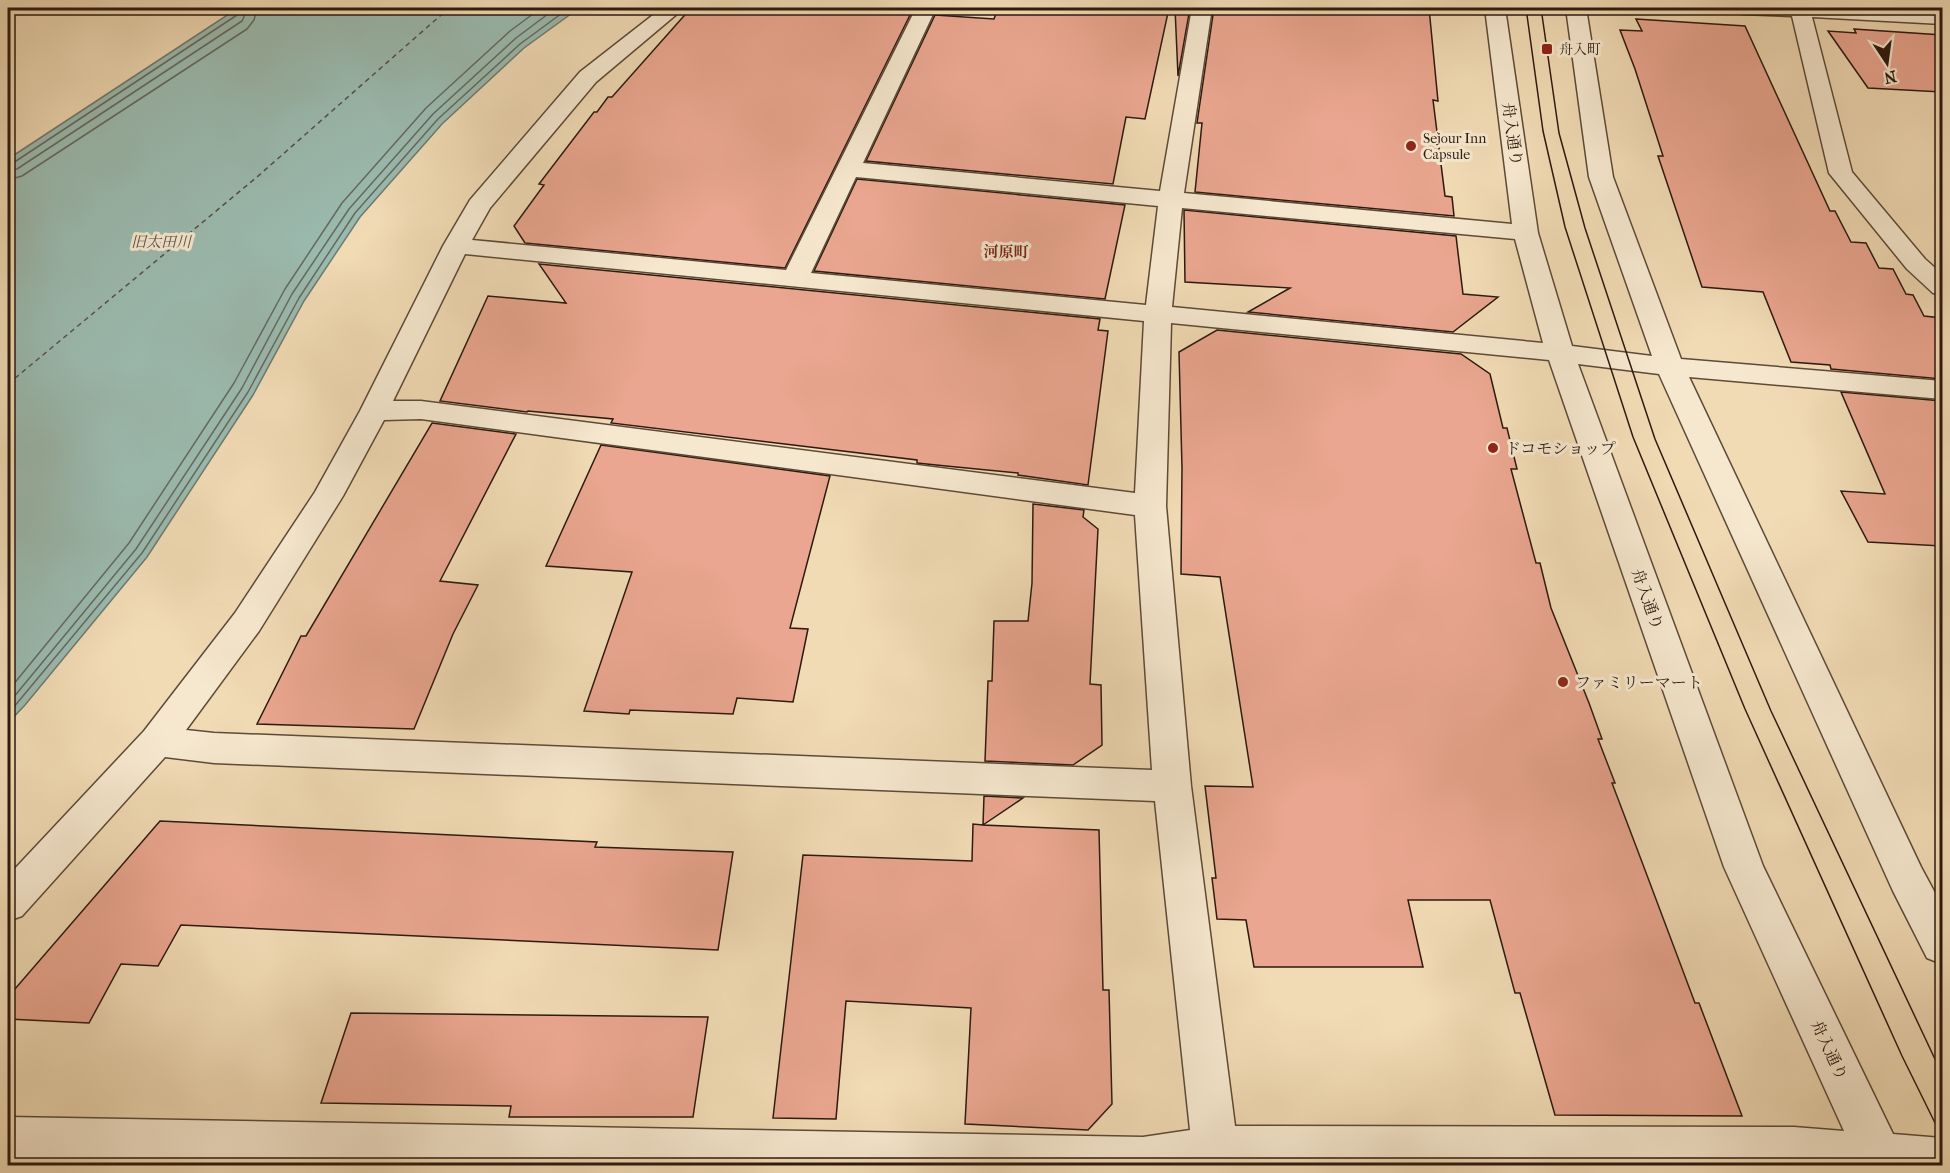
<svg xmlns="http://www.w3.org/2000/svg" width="1950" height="1173" viewBox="0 0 1950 1173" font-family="'IM FELL French Canon','Noto Serif JP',serif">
  <rect width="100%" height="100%" fill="#f1dbb5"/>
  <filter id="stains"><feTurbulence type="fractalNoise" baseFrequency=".00333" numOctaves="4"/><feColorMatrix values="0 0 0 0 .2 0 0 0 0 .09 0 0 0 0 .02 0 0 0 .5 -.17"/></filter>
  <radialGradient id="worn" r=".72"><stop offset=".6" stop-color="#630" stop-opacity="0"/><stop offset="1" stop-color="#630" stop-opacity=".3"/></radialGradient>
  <path fill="#9bbbb0" stroke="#6f7a70" stroke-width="1.5" d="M238,8H579L524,48L442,124L360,217L304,301L253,395L147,557L25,705L8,723V159Z"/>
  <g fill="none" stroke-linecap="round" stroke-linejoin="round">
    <path stroke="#646a60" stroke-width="1.5" d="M8,164L13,163L237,15L240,8
      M8,171L17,169L242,21L248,8
      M8,180L22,176L247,29L254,20L257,8
      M8,691L129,543L234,383L285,289L342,203L426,108L510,31L541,8
      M8,704L136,549L242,388L292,294L349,209L433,114L516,38L556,8
      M8,714L142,553L248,392L299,298L355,213L438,119L520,44L569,8"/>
    <path stroke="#535247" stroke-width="1.5" stroke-dasharray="5 4" stroke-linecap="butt" d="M8,384L257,177L449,8"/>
  </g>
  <path fill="#eaa690" stroke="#2c190f" stroke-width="1.5" d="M691,8H858L911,13L785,268L525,243L514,226L544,185L539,184L594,112H597L608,97H612Z
    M998,8H1169L1145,119L1126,117L1113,184L866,161L935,15L994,19Z
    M1175,8H1190L1178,76Z
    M1214,8H1429L1438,101L1433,100L1445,196L1452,197L1454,216L1195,192L1202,123H1197Z
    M1636,19L1745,26L1830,211H1835L1851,242L1866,243L1879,268L1893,269L1906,294L1913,295L1924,316L1942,318V379L1831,369L1830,365L1791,362L1763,292L1702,287L1658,156H1663L1635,69L1620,30L1642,31Z
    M1854,29L1942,35V92L1868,88L1828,31L1856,33Z
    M857,179L1125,205L1105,299L814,271Z
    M1184,210L1456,236L1463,294L1498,297L1453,332L1248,312L1290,288L1185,282Z
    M539,264L1100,319L1098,330L1108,331L1088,485L1018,475V473L946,466L917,463V460L611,423L613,419L528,411L527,412L440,401L488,296L566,303Z
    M1217,330L1461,354L1490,374L1503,428H1507L1517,469H1511L1536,563H1540L1551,608L1589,703L1602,739H1598L1615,783H1612L1642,862L1695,1003H1699L1742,1116L1555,1115L1520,993H1515L1490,900H1408L1423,967H1254L1246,920L1217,919L1212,878H1216L1205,786L1253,787L1220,577L1181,574L1182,468L1179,352Z
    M1841,392L1942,401V546L1868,542L1841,491L1885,494Z
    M432,423L516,434L440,581L478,585L453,634L414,729L257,724L301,636H306Z
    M601,445L830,476L790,628L808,629L793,702L737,698L733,714L630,710L629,714L584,711L632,572L546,566Z
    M1033,504L1084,510L1083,517L1098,529L1090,684L1101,685L1102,745L1073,765L985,761L988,681H992L994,621H1028L1032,583Z
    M984,796L1023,798L983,825L1099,830L1103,990H1109L1112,1104L1088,1130L965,1124L971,1008L846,1001L836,1119L773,1118L803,855L972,861L973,824L983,825Z
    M160,821L597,842L595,847L733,852L718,950L181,925L158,966L121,964L89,1023L8,1019V997Z
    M351,1013L708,1017L693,1117H509L511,1106L321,1103Z"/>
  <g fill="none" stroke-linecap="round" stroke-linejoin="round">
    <defs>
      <path id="minor" d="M662,8H684L596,82L490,208L472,240L786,270L916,8H936L863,163L1160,191L1192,8H1212L1184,193L1512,224L1485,8H1505L1538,233L1572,346L1652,356L1589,177L1566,8H1586L1613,177L1681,359L1942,381V399L1689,377L1921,867L1942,906V964L1927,958L1893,891L1659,374L1578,364L1763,866L1893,1134L1942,1138V1166H158L8,1163V1117L1143,1137L1190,1130L1155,801L214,763L165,757L22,916L8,921V876L144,731L235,613L315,492L360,411L443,246L470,200L580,72ZM856,177L1158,206L1146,305L811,273ZM1182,208L1515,239L1543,343L1172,307ZM465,254L1144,321L1135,493L421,401H393ZM1171,323L1549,360L1724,867L1844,1131L1794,1127L1235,1126L1191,786L1166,506ZM421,419L1135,515L1152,770L214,733L186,730L259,631L343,496L384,420Z
        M1732,8H1851L1942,12V24L1812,17L1852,172L1925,259L1942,274V295L1933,293L1907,269L1829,173L1792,16L1742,14L1735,12Z"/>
    </defs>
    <use href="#minor" stroke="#5d4a38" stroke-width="3"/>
    <use href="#minor" fill="#f6e8cf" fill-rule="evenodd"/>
    <path stroke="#2c190f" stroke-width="1.5" d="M1526,8L1543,131L1565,227L1633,437L1745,709L1902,1056L1942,1137
      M1541,8L1559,133L1585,228L1655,439L1771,711L1942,1074"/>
  </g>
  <g fill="#8f2418" stroke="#f6e8cf" stroke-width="2">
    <rect x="1541" y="43" width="12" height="12" rx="3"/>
    <circle cx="1411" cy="146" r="6"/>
    <circle cx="1493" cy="448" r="6"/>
    <circle cx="1563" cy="682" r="6"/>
  </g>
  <g text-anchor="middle" stroke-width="6" stroke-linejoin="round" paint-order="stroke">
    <g font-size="14" fill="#2c190f" stroke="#f6e8cf" text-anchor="start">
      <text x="1559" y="54">舟入町</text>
      <text x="1423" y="143">Sejour Inn<tspan x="1423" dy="16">Capsule</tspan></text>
    </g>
    <g font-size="15" font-style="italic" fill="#535247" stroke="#f6e8cf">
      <text x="161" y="247">旧太田川</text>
    </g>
    <g font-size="15" font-weight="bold" fill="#7a1f14" stroke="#f6e8cf">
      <text x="1006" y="257">河原町</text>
    </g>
    <g font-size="16" fill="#2c190f" stroke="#f6e8cf">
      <text transform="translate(1513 134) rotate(82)" y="6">舟入通り</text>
      <text transform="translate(1648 599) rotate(70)" y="6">舟入通り</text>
      <text transform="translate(1830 1050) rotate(65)" y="6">舟入通り</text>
    </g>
    <g font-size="16" fill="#2c190f" stroke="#f6e8cf" text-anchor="start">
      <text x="1505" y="454">ドコモショップ</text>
      <text x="1575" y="688">ファミリーマート</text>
    </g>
  </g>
  <rect width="1950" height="1173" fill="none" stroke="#f1dbb5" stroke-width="30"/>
  <rect x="9" y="9" width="1932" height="1155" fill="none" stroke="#2c190f" stroke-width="3"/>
  <rect x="15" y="15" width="1920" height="1143" fill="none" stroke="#2c190f" stroke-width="1.5"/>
  <g transform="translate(1887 63) rotate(167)" stroke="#f6e8cf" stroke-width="4.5" paint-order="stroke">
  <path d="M0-4.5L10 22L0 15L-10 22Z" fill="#2c190f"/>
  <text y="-9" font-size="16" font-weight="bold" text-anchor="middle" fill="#2c190f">N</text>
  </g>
  <rect width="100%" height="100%" filter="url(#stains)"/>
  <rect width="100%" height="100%" fill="url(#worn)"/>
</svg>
